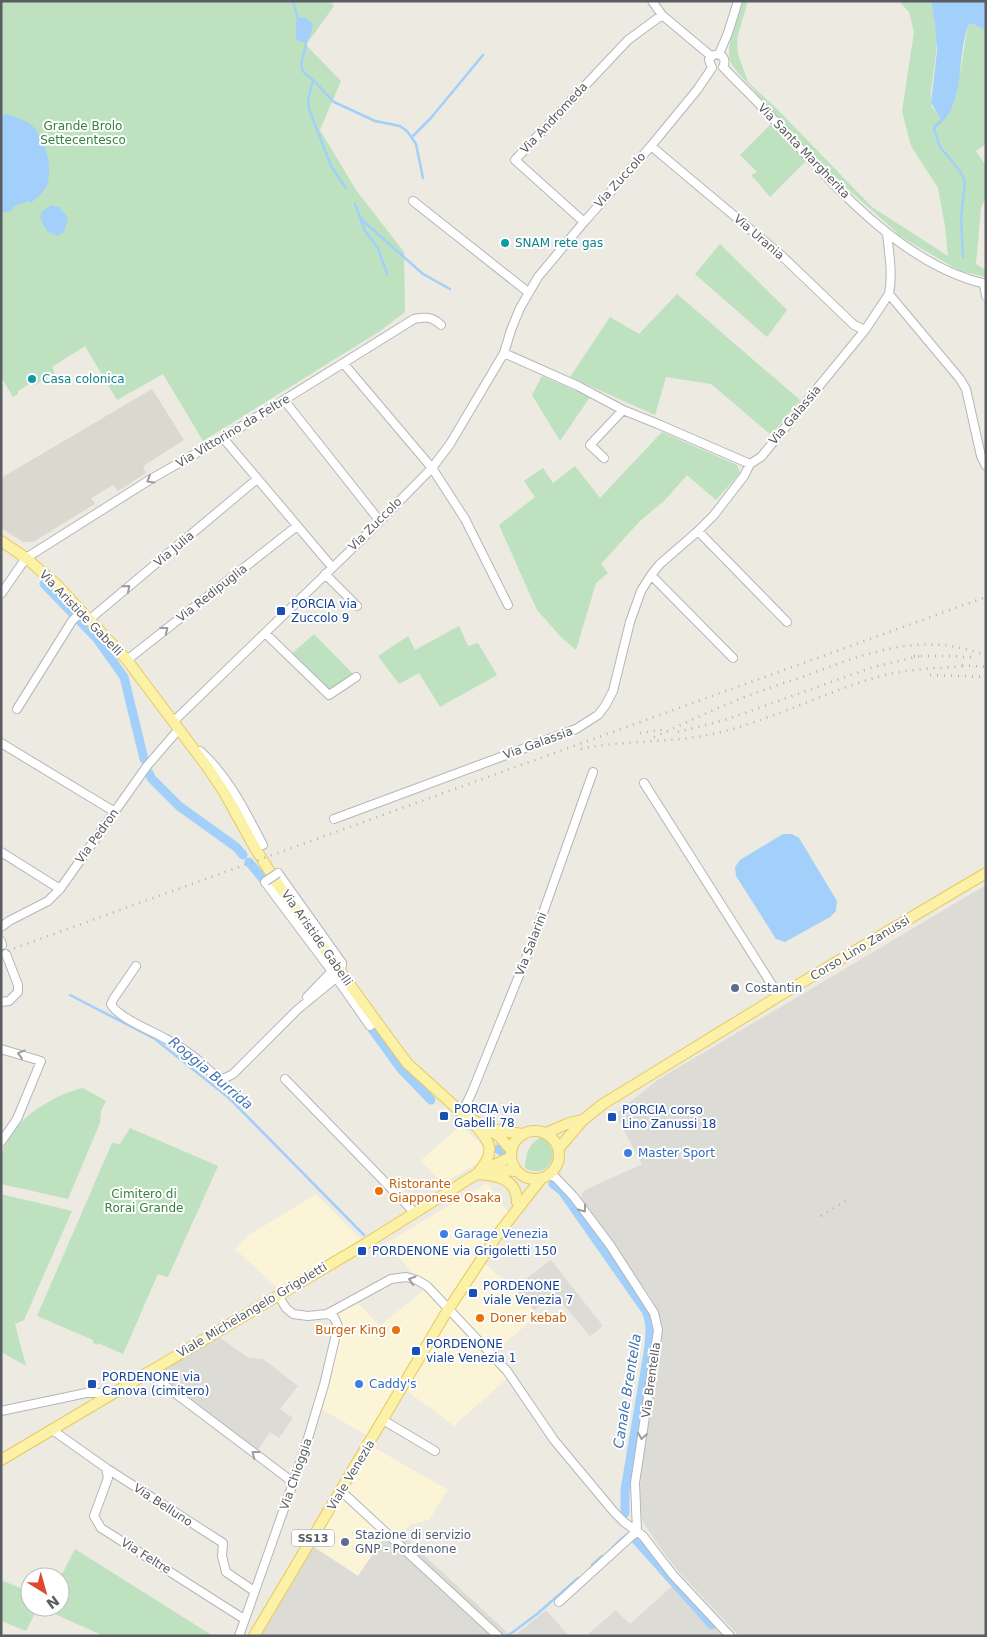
<svg xmlns="http://www.w3.org/2000/svg" width="987" height="1637" viewBox="0 0 987 1637" font-family="'DejaVu Sans',sans-serif">
  <rect width="100%" height="100%" fill="#eceae1"/>
  <path fill="#fcf4d6" d="M459,1127L465,1129L482,1145L485,1151L484,1155L477,1164L443,1183L420,1161Z
    M487,1183L510,1215L370,1437L319,1408L338,1341L332,1314L356,1301L380,1326L426,1288L386,1243Z
    M316,1194L363,1242L280,1290L235,1249L249,1235Z
    M482,1262L514,1288L538,1315L491,1355L509,1377L454,1426L404,1389Z
    M370,1445L448,1490L429,1520L411,1524L395,1538L388,1532L358,1576L311,1545Z"/>
  <path fill="#dddbd5" d="M986,885V1636H739L678,1571L659,1546L642,1520L640,1494L641,1463L662,1335L660,1318L653,1301L581,1199L583,1191L642,1164L615,1114L659,1079Z
    M551,1260L603,1326L590,1336L561,1302L549,1298L534,1310L514,1288Z
    M216,1335L249,1358L263,1359L298,1386L280,1409L293,1418L279,1438L270,1432L258,1450L154,1372Z
    M388,1532L395,1538L400,1533L511,1636H257L311,1545L358,1576Z
    M677,1582L727,1636H586L616,1610L630,1624Z
    M546,1610L569,1636H514Z"/>
  <path fill="#dbd9cf" d="M152,389L184,440L143,466L146,473L118,491L113,485L98,494L91,498L95,504L33,542H23L1,528V478Z"/>
  <path fill="#bee2bf" d="M1,1H330L334,6L306,45L341,81L320,130L356,190L404,252L405,312L380,331L203,441L163,374L117,400L85,346L52,367L55,373L33,386L31,383L18,391V394L13,397L1,377Z
    M743,1H748L737,38L738,54L748,82L778,110L872,207L948,256L945,226L938,188L911,146L902,111L914,32L909,12L899,1H931C935,18 937,35 936,52C936,64 928,96 932,107C934,111 940,114 941,119L934,126L946,117L950,111L961,69L966,35L969,24H973L986,31V144L976,151L986,166V197L981,208L976,264L986,270V277L960,271L898,235L894,230L823,167L740,75C737,71 733,67 731,63C724,48 739,16 743,1Z
    M771,124L806,161L770,197L751,175L757,172L740,155Z
    M720,244L787,310L767,337L695,274Z
    M677,294L800,400L771,435L711,384L666,377L655,415L570,377L610,317L639,334Z
    M542,376L590,397L560,441L532,395Z
    M662,432L737,465L740,473L716,500L687,475L666,499L639,522L601,564L608,573L596,583L576,650L561,637L537,610L499,525L535,497L524,481L543,468L553,483L575,466L600,498Z
    M459,626L468,646L478,643L497,675L440,707L419,673L399,684L378,656L408,636L415,650Z
    M314,634L354,675L329,692L291,654Z
    M83,1088L106,1101L101,1111L100,1123L68,1199L1,1184C1,1174 0,1162 2,1153C12,1120 52,1095 83,1088Z
    M130,1128L218,1166L168,1277L158,1274L123,1354L98,1343L97,1345L93,1343V1340L37,1316L112,1143L120,1144Z
    M541,1137C566,1152 547,1181 525,1168C526,1153 528,1145 541,1137Z
    M1,1194L72,1211L24,1320L15,1324L26,1366L1,1352Z
    M75,1549L213,1636H104L39,1607H60V1578Z
    M1,1580L30,1592V1607H38L26,1631L1,1621Z"/>
  <path fill="#a2d0fa" d="M931,1H986V31L973,24H969C955,56 968,107 934,129L933,126L941,119L931,103L937,51L935,24Z
    M301,17L306,18L313,24L310,37L304,42L296,40V22Z
    M8,114C15,117 23,119 30,124C46,136 55,172 45,189C42,194 35,199 31,203L28,201L13,207L12,211L1,213V115Z
    M51,205L59,207L68,218L64,232L57,236L47,231L40,218L42,212Z
    M783,834H792L799,838L837,901L836,911L830,917L785,942L776,939L736,876L735,867L740,860Z"/>
  <g fill="none" stroke-linecap="round" stroke-linejoin="round">
    <path stroke="#a2d0fa" stroke-width="2.5" d="M293,1L299,22
      M306,39C307,57 291,67 313,80L308,100L309,109L331,166L346,188
      M313,80L334,102L375,121L400,126L407,131L416,144L423,178
      M936,126L934,129L940,147L960,171L965,182L961,217L963,257
      M412,137L430,119L483,55
      M355,204L365,231L378,248L387,274
      M361,219L423,274L450,289
      M70,995L155,1039L229,1098L364,1235
      M612,1548L626,1535
      M592,1565L602,1556
      M509,1635L537,1614L578,1578"/>
    <path stroke="#a2d0fa" stroke-width="9" d="M44,584L97,639L124,677L144,759
      M149,773L151,778L179,806L236,847L243,855
      M249,862L262,878
      M372,1029L401,1069L431,1100
      M498,1149L502,1152
      M553,1184L562,1191L646,1311C652,1325 650,1337 648,1353L625,1490V1513
      M636,1540L712,1625"/>
    <defs>
      <path id="minor" d="M652,1L662,15L711,56
        M719,54L728,33L738,1
        M723,67C736,81 750,94 763,108C823,172 896,264 986,284
        M712,68L709,60C715,49 729,56 723,67
        M651,146L781,255L854,325L865,330
        M413,201L528,292
        M584,222L515,160L628,40L662,15
        M887,233C889,254 893,274 889,294L960,379L966,389L981,456L986,466
        M984,284L986,296
        M504,353L578,386L623,410L658,424L750,464
        M344,364L432,468L465,519L508,605
        M284,400L379,520
        M223,438L332,567
        M604,458L590,445L623,410
        M698,531L787,622
        M325,574L357,606
        M651,575L733,658
        M1,594L26,558L151,479L223,438L414,319C425,317 432,316 441,325
        M90,619L257,479
        M265,633L329,695L356,677
        M127,660L297,526
        M17,709L72,621L82,611
        M174,721L359,542L432,468L450,444L504,353L511,330L520,308L538,277L584,222L651,146L697,90L712,68
        M1,743L115,812
        M200,751C229,777 245,811 263,845
        M644,783L779,996
        M334,819L576,729L598,715L605,706L613,691L630,622L641,591L651,575L660,564L698,531L714,515L744,476L750,464L761,457L865,330L889,294
        M1,852L60,889
        M278,873L342,963L341,973
        M266,881L265,882L328,966L370,1026L376,1021
        M1,927L9,921L48,901L60,889L147,766L179,729
        M1,941L2,945
        M136,966L114,998L111,1004C118,1018 153,1031 166,1039C178,1045 188,1052 198,1060C206,1067 213,1076 223,1079L233,1074L297,1010L336,978
        M307,997L334,969
        M1,1002L9,1001L18,992V985L6,954
        M1,1049L41,1061L17,1119L1,1142
        M285,1079L415,1213
        M462,1113L472,1092L533,941L593,772
        M550,1175L556,1178L574,1197L610,1245L654,1313L658,1330L635,1483L637,1531L559,1602
        M278,1295L286,1308L293,1314L308,1316L327,1314L391,1279L406,1277L417,1280L427,1286L507,1371L554,1440L614,1512L624,1522L643,1536L673,1575L730,1636
        M147,1372L294,1483
        M1,1411L86,1393H112
        M383,1420L435,1451
        M51,1429L106,1468L223,1543L222,1556L226,1572L254,1591
        M106,1468L108,1478L94,1516L101,1528L244,1619
        M341,1491L498,1636
        M239,1636L302,1458L324,1385L338,1326L334,1317L327,1314"/>
      <path id="major" d="M1,541L26,558L55,583L127,660L208,768L224,792L255,848L275,880L363,1003L407,1063L462,1113L499,1136L511,1150
        M473,1123C489,1140 497,1150 480,1170
        M491,1129L522,1134
        M511 1155a24 24 0 1 1 48 0a24 24 0 1 1-48 0Z
        M546,1133L569,1123L583,1120
        M559,1148L583,1120L603,1104L779,996L986,873
        M488,1171L498,1170L516,1171
        M477,1174C497,1175 517,1179 517,1202
        M1,1460L365,1244L483,1170L511,1157
        M254,1636L446,1313L498,1234L541,1179"/>
    </defs>
    <use href="#minor" stroke="#b3b6bb" stroke-width="10"/>
    <use href="#major" stroke="#eac85c" stroke-width="12"/>
    <use href="#minor" stroke="#fff" stroke-width="8"/>
    <use href="#major" stroke="#fbf1a7" stroke-width="10"/>
    <path stroke="#b2b3b3" stroke-width="2.5" stroke-dasharray="1 6" stroke-linecap="butt" d="M914,656H949L971,657
      M962,665L986,667
      M930,675L986,677
      M678,732L728,719L873,667L920,656
      M640,733L662,730
      M654,737C680,726 705,713 730,703C754,693 778,685 802,677C862,655 922,629 986,656
      M581,749C626,739 672,744 717,733C772,720 823,693 877,677C907,669 937,668 967,666
      M1,953L986,597
      M821,1216L851,1198"/>
    <defs>
      <path id="minor-bridge" d="M266,881L278,873"/>
    </defs>
    <use href="#minor-bridge" stroke="#b3b6bb" stroke-width="10" stroke-linecap="butt"/>
    <use href="#minor-bridge" stroke="#fff" stroke-width="8"/>
  </g>
  <defs><path id="oneway-chevron" d="M-2-3.5L2.5 0L-2 3.5" fill="none" stroke-width="1.6" stroke-linecap="round" stroke-linejoin="round" transform="scale(1.25)"/></defs>
  <g stroke="#9b9da0">
    <use href="#oneway-chevron" transform="translate(150 480) rotate(149)"/>
    <use href="#oneway-chevron" transform="translate(127 588) rotate(-40)"/>
    <use href="#oneway-chevron" transform="translate(165 630) rotate(-38)"/>
    <use href="#oneway-chevron" transform="translate(21 1054) rotate(-163)"/>
    <use href="#oneway-chevron" transform="translate(583 1209) rotate(54)"/>
    <use href="#oneway-chevron" transform="translate(412 1280) rotate(-164)"/>
    <use href="#oneway-chevron" transform="translate(642 1436) rotate(99)"/>
    <use href="#oneway-chevron" transform="translate(255 1454) rotate(-143)"/>
  </g>
  <g fill="#0f9aa8" stroke="#fff" stroke-width="2">
    <circle cx="505" cy="243" r="5"/>
    <circle cx="32" cy="379" r="5"/>
  </g>
  <g fill="#1a4fb4" stroke="#fff" stroke-width="2">
    <rect x="276" y="606" width="10" height="10" rx="2.5"/>
    <rect x="439" y="1111" width="10" height="10" rx="2.5"/>
    <rect x="607" y="1112" width="10" height="10" rx="2.5"/>
    <rect x="357" y="1246" width="10" height="10" rx="2.5"/>
    <rect x="468" y="1288" width="10" height="10" rx="2.5"/>
    <rect x="411" y="1346" width="10" height="10" rx="2.5"/>
    <rect x="87" y="1379" width="10" height="10" rx="2.5"/>
  </g>
  <g fill="#5c6f8a" stroke="#fff" stroke-width="2">
    <circle cx="735" cy="988" r="5"/>
    <circle cx="345" cy="1542" r="5"/>
  </g>
  <g fill="#3f7fe0" stroke="#fff" stroke-width="2">
    <circle cx="628" cy="1153" r="5"/>
    <circle cx="444" cy="1234" r="5"/>
    <circle cx="359" cy="1384" r="5"/>
  </g>
  <g fill="#e8710a" stroke="#fff" stroke-width="2">
    <circle cx="379" cy="1191" r="5"/>
    <circle cx="480" cy="1318" r="5"/>
    <circle cx="396" cy="1330" r="5"/>
  </g>
  <g text-anchor="middle" stroke-width="4" stroke-linejoin="round" paint-order="stroke">
    <rect fill="#fff" stroke="#8b8d90" stroke-width="1" x="292" y="1529.5" width="42" height="17" rx="4"/>
    <g font-size="11" font-weight="bold" fill="#595c61">
      <text x="313" y="1542">SS13</text>
    </g>
    <g font-size="12" fill="#595c61" stroke="#fff">
      <text transform="translate(554 118) rotate(-47)" y="4">Via Andromeda</text>
      <text transform="translate(804 151) rotate(46)" y="4">Via Santa Margherita</text>
      <text transform="translate(620 180) rotate(-48)" y="4">Via Zuccolo</text>
      <text transform="translate(759 237) rotate(41)" y="4">Via Urania</text>
      <text transform="translate(795 415) rotate(-50)" y="4">Via Galassia</text>
      <text transform="translate(233 431) rotate(-31)" y="4">Via Vittorino da Feltre</text>
      <text transform="translate(375 524) rotate(-45)" y="4">Via Zuccolo</text>
      <text transform="translate(174 549) rotate(-40)" y="4">Via Julia</text>
      <text transform="translate(212 593) rotate(-38)" y="4">Via Redipuglia</text>
      <text transform="translate(81 613) rotate(46)" y="4">Via Aristide Gabelli</text>
      <text transform="translate(538 743) rotate(-20)" y="4">Via Galassia</text>
      <text transform="translate(97 836) rotate(-54)" y="4">Via Pedron</text>
      <text transform="translate(317 938) rotate(55)" y="4">Via Aristide Gabelli</text>
      <text transform="translate(531 944) rotate(-69)" y="4">Via Salarini</text>
      <text transform="translate(860 948) rotate(-31)" y="4">Corso Lino Zanussi</text>
      <text transform="translate(252 1310) rotate(-31)" y="4">Viale Michelangelo Grigoletti</text>
      <text transform="translate(651 1380) rotate(-82)" y="4">Via Brentella</text>
      <text transform="translate(296 1474) rotate(-71)" y="4">Via Chioggia</text>
      <text transform="translate(351 1475) rotate(-59)" y="4">Viale Venezia</text>
      <text transform="translate(163 1505) rotate(33)" y="4">Via Belluno</text>
      <text transform="translate(146 1556) rotate(32)" y="4">Via Feltre</text>
    </g>
    <g font-size="12" fill="#38813f" stroke="#fff">
      <text x="83" y="130">Grande Brolo<tspan x="83" dy="14">Settecentesco</tspan></text>
      <text x="144" y="1198">Cimitero di<tspan x="144" dy="14">Rorai Grande</tspan></text>
    </g>
    <g font-size="12" fill="#0d838f" stroke="#fff" text-anchor="start">
      <text x="515" y="247">SNAM rete gas</text>
      <text x="42" y="383">Casa colonica</text>
    </g>
    <g font-size="12" fill="#164399" stroke="#fff" text-anchor="start">
      <text x="291" y="608">PORCIA via<tspan x="291" dy="14">Zuccolo 9</tspan></text>
      <text x="454" y="1113">PORCIA via<tspan x="454" dy="14">Gabelli 78</tspan></text>
      <text x="622" y="1114">PORCIA corso<tspan x="622" dy="14">Lino Zanussi 18</tspan></text>
      <text x="372" y="1255">PORDENONE via Grigoletti 150</text>
      <text x="483" y="1290">PORDENONE<tspan x="483" dy="14">viale Venezia 7</tspan></text>
      <text x="426" y="1348">PORDENONE<tspan x="426" dy="14">viale Venezia 1</tspan></text>
      <text x="102" y="1381">PORDENONE via<tspan x="102" dy="14">Canova (cimitero)</tspan></text>
    </g>
    <g font-size="12" fill="#4e5e75" stroke="#fff" text-anchor="start">
      <text x="745" y="992">Costantin</text>
      <text x="355" y="1539">Stazione di servizio<tspan x="355" dy="14">GNP - Pordenone</tspan></text>
    </g>
    <g font-size="12" fill="#366cbe" stroke="#fff" text-anchor="start">
      <text x="638" y="1157">Master Sport</text>
      <text x="454" y="1238">Garage Venezia</text>
      <text x="369" y="1388">Caddy's</text>
    </g>
    <g font-size="12" fill="#c56008" stroke="#fff" text-anchor="start">
      <text x="389" y="1188">Ristorante<tspan x="389" dy="14">Giapponese Osaka</tspan></text>
      <text x="490" y="1322">Doner kebab</text>
      <text x="386" y="1334" text-anchor="end">Burger King</text>
    </g>
    <g font-size="14" font-style="italic" fill="#4375b3" stroke="#fff">
      <text transform="translate(211 1073) rotate(40)" y="5">Roggia Burrida</text>
      <text transform="translate(627 1391) rotate(-81)" y="5">Canale Brentella</text>
    </g>
  </g>
  <rect width="987" height="1637" fill="none" stroke="#595c61" stroke-width="5"/>
  <g transform="translate(45 1592) rotate(143)"><circle r="24" fill="#ffffff" stroke="#bdbec0"/>
  <path d="M0-4L9 19L0 12L-9 19Z" fill="#e04832"/>
  <text y="-8" font-size="14" font-weight="bold" text-anchor="middle" fill="#595c61">N</text>
  </g>
</svg>
